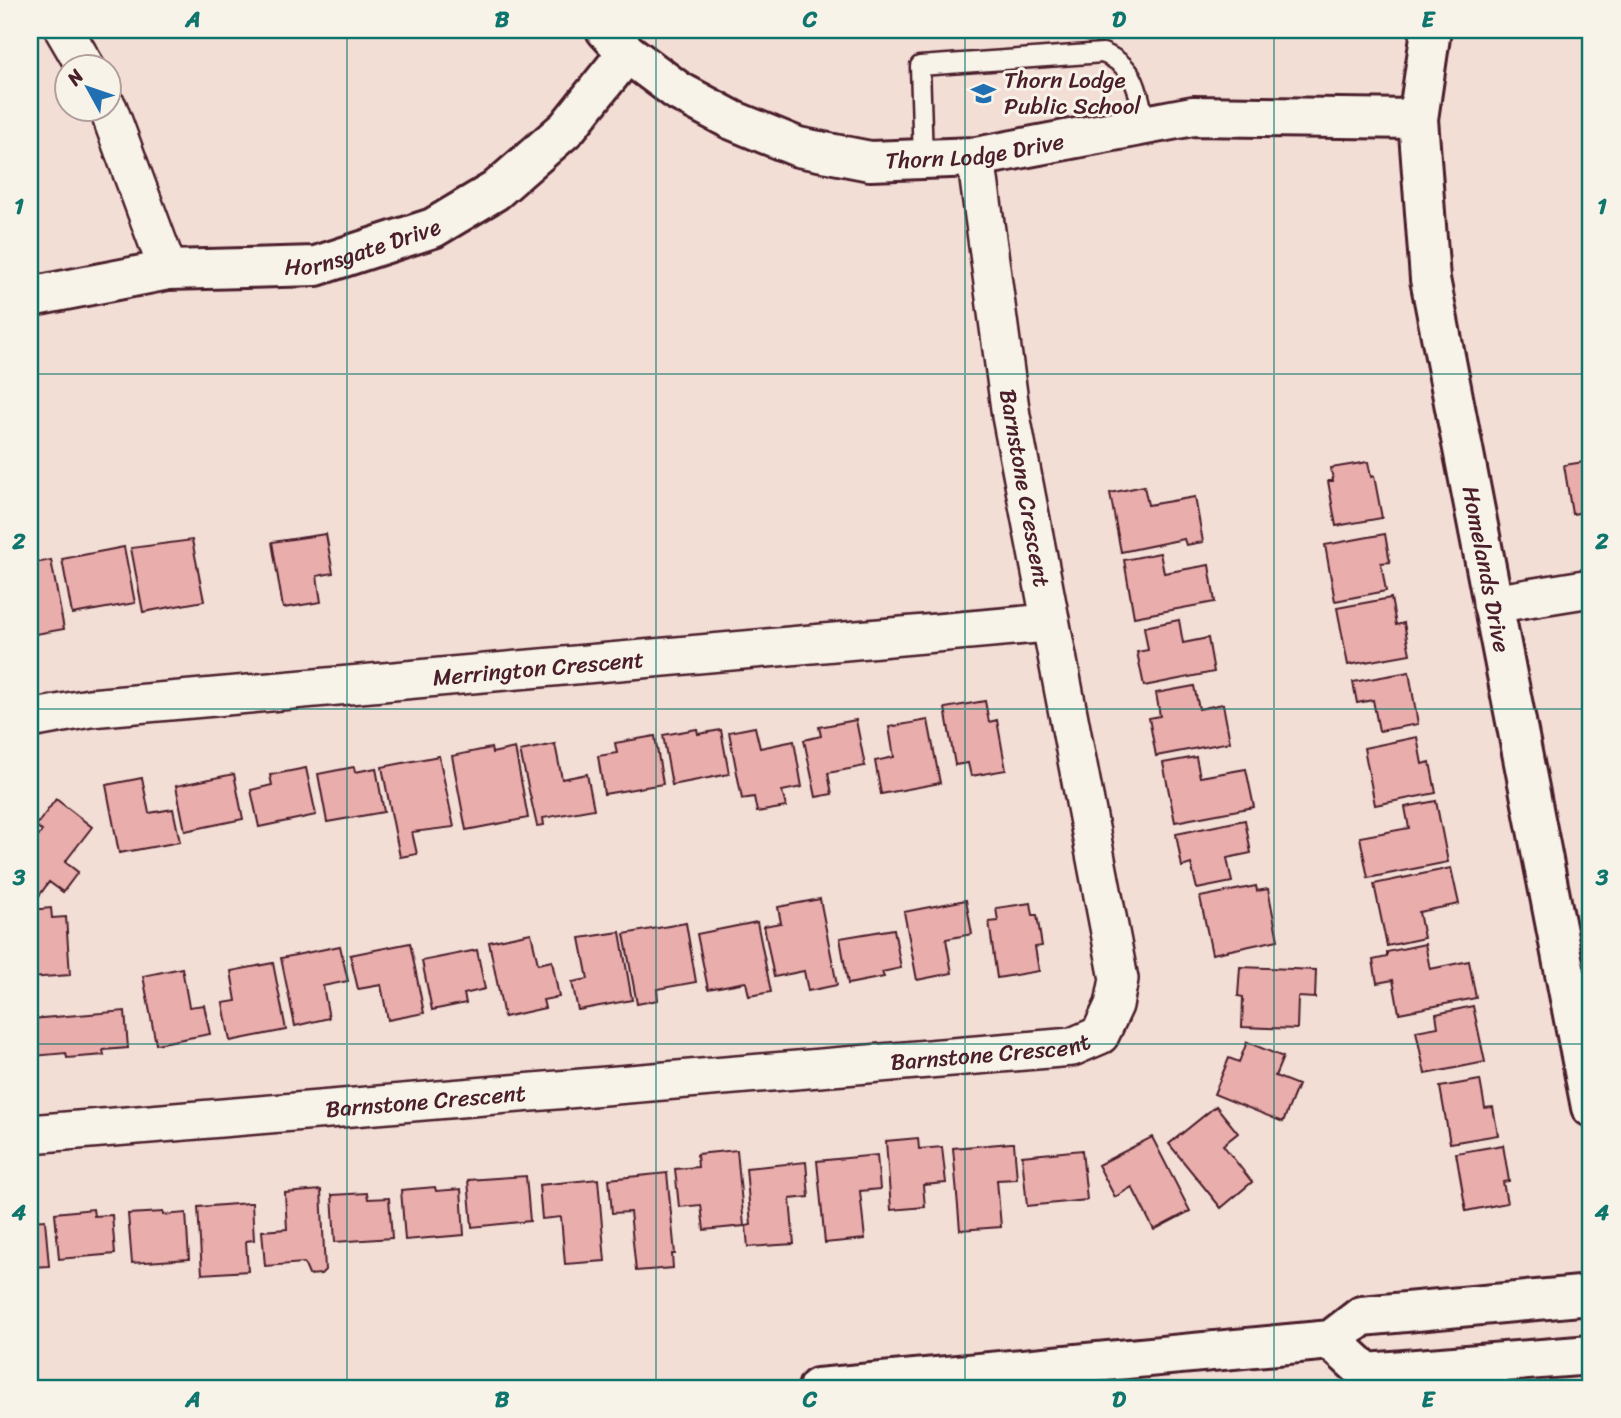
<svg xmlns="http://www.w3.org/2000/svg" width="1621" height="1418" viewBox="0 0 1621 1418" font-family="Sriracha,sans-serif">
  <rect width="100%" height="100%" fill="#f3ded6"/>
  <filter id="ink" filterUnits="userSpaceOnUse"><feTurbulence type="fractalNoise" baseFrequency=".0143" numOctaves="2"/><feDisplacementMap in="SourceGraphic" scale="14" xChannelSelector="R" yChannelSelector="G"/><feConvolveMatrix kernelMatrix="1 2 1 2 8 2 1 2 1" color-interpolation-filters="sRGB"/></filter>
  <g filter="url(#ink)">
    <path fill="#e9adac" stroke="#4a1f2b" stroke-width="2" d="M1591,461V511L1572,514L1564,465Z
      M1368,462L1371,477L1374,476L1382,518L1336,526L1328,481H1333L1331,468Z
      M1144,486L1148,505L1195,497L1203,542L1186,545L1184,539L1121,552L1110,493Z
      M326,534L333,573L317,576L321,602L283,608L272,542Z
      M1385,534L1390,562L1381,563L1386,591L1335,601L1325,545Z
      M192,540L204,601L143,612L131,548Z
      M124,547L135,603L72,614L62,559Z
      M1160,553L1164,573L1209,565L1215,602L1134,617L1124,560Z
      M51,560L64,629L30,635V564Z
      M1391,598L1396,625L1404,623L1410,654L1348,665L1337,608Z
      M1179,620L1183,643L1208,638L1214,672L1144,686L1137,652L1148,650L1144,627Z
      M1409,672L1418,724L1379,731L1373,700L1357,703L1353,682Z
      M1194,686L1199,709L1223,704L1230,742L1156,756L1149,718L1160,716L1156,693Z
      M985,701L989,722L997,720L1006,770L971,776L968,763L955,765L945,708Z
      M856,720L865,766L828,773L832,794L816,797L804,740L821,736L819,727Z
      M928,720L940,783L881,794L875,761L894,757L889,727Z
      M755,727L760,748L794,741L802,787L782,791L786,807L757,812L754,797L742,799L729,732Z
      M697,729L698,734L721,730L729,774L672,785L663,735Z
      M655,736L663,784L604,794L598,756L617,753L615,743Z
      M1417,737L1422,764L1430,762L1436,793L1375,805L1364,748Z
      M555,744L562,779L587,774L594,809L543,818L544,825L537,826L520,751Z
      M491,748L492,753L515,748L528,818L466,830L452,756Z
      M439,756L454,827L412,832L417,854L400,857L382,767Z
      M1196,757L1200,777L1246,769L1254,807L1175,822L1163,763Z
      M354,767L355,772L376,768L384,812L327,822L318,774Z
      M306,768L316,815L259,827L251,790L272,785L270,775Z
      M234,774L243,819L185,831L176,786Z
      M142,778L149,813L173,809L180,842L119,853L106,785Z
      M56,799L92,827L65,862L78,872L63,892L49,882L36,900L30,895V847L42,831L36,826Z
      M1436,801L1448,862L1368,878L1360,837L1409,828L1405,807Z
      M1245,820L1251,853L1227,858L1232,882L1197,889L1191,864L1182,867L1176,834Z
      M1451,868L1459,904L1419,912L1424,938L1387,946L1374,884Z
      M1256,886L1257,891L1268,889L1278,940L1212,954L1200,897Z
      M820,899L837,985L808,991L804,971L774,977L764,926L781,923L778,907Z
      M966,900L972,934L946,939L952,973L917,980L904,912Z
      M1031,903L1033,915H1037L1042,946L1035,947L1039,971L997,978L989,922L998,921L996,908Z
      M51,908L52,918L66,917L70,975L30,978V910Z
      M757,922L771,992L749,996L746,982L708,989L697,934Z
      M686,923L696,982L657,989L658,1000L637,1004L624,934Z
      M894,929L901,968L882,972L884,977L848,984L840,938Z
      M620,932L632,1000L578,1010L572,982L588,979L580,938Z
      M531,933L538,964L552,961L559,997L543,1000L545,1008L504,1017L489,942Z
      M410,943L424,1013L388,1020L381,985L358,989L350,955Z
      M1425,944L1430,969L1469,961L1476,998L1399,1013L1393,980L1377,983L1373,960L1387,957V952Z
      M340,946L348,981L323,986L329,1018L295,1026L281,958Z
      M477,950L485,989L464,994L466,1003L432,1010L422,961Z
      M273,963L286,1030L230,1041L223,1003L236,1001L231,971Z
      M1240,967L1316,970L1315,998L1298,997L1297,1029L1242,1027L1243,997L1238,996Z
      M182,968L189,1007L204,1005L210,1034L156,1044L143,976Z
      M1473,1006L1485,1062L1425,1074L1416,1031L1438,1027L1436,1014Z
      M125,1011L128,1048L103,1050L104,1055L67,1058L66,1053L34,1056L31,1019Z
      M1247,1042L1283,1057L1275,1076L1298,1085L1283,1122L1214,1094L1229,1058L1239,1062Z
      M1480,1080L1485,1108L1493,1107L1498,1135L1450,1143L1440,1087Z
      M1216,1106L1238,1133L1223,1145L1252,1182L1221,1208L1169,1144Z
      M1152,1137L1190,1211L1154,1230L1132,1187L1115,1197L1098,1165Z
      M918,1138L919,1149L942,1147L946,1183L923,1185L925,1207L891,1210L886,1141Z
      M1011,1143H1014L1017,1179L997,1180L1001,1227L960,1230L953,1148Z
      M1503,1145L1509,1181L1503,1182L1507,1203L1466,1211L1456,1153Z
      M737,1150L744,1226L704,1230L701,1205L679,1207L675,1169L698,1167L697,1154Z
      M1082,1150L1087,1200L1027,1206L1022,1156Z
      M877,1155L880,1189L860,1191L865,1239L825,1243L817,1161Z
      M806,1162L809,1197L790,1199L794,1244L748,1247L746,1226L751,1225L746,1168Z
      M667,1173L675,1254H672L673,1268L636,1271L630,1212L612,1213L609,1179Z
      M526,1176L530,1221L472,1227L468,1180Z
      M598,1179L605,1261L565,1264L561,1217L542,1219L539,1185Z
      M435,1187L436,1191L461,1189L464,1235L405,1240L401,1190Z
      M321,1190L325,1270L321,1274L309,1275L304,1263L265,1266L262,1231L287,1229L285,1193Z
      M367,1193L368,1199L389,1198L392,1238L335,1242L332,1195Z
      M249,1203H252L254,1240L246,1241L248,1271L202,1274L198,1207Z
      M93,1209L94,1216L112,1215L115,1254L59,1259L55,1213Z
      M163,1212V1215L186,1213L189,1259L132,1263L128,1214Z
      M45,1220L49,1266L30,1267V1221Z"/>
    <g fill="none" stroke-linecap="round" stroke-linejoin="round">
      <defs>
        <path id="lane" d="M923,160L920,66L1103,53C1138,68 1137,91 1146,124"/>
        <g id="street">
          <path d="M64,30L85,66"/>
          <path d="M108,108L168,270"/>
          <path d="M1492,604L1591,588"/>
          <path id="s1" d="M30,719L90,708L1048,623"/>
          <path id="s2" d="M30,1134L1072,1047L1100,1035L1114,1005L1119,979L1011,416L976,157"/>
        </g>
        <g id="secondary">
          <path id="s3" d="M606,30L627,53L678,91L732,120L798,147L870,161L976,157L1193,116L1418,119"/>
          <path id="s4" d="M1431,30L1418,119L1430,279L1591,1107"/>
          <path id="s5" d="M30,297L168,270L316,266L433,228L495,191L567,128L627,53"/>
          <path d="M1331,1340L1367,1373L1591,1355"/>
          <path d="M818,1388L1331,1340L1362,1316L1591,1295"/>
        </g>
      </defs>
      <use href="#lane" stroke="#4a1f2b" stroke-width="23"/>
      <use href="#street" stroke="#4a1f2b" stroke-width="42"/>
      <use href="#secondary" stroke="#4a1f2b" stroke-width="44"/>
      <use href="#lane" stroke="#f7f3e8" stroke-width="18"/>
      <use href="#street" stroke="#f7f3e8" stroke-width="37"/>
      <use href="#secondary" stroke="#f7f3e8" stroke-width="38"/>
    </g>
  </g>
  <path fill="none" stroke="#0f766e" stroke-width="2" stroke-opacity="0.55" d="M347,30V1388M656,30V1388M965,30V1388M1274,30V1388M30,374H1591M30,709H1591M30,1044H1591"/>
  <defs>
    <symbol id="school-bare" viewBox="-9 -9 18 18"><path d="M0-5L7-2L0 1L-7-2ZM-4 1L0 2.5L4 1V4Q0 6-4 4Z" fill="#1f6fb2" stroke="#f7f3e8" stroke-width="2.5" paint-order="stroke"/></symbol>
  </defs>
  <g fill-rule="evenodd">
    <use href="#school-bare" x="966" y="76" width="35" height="35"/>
  </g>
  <g text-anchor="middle" stroke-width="6" stroke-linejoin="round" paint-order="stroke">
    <g font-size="23" fill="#4a1f2b" stroke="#f7f3e8" text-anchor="start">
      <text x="1004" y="88">Thorn Lodge<tspan x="1004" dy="26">Public School</tspan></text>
    </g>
    <g font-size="23" fill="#4a1f2b" stroke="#f7f3e8">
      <text dy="8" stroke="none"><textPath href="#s3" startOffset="406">Thorn Lodge Drive</textPath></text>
      <text dy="8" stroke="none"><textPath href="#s5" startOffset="338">Hornsgate Drive</textPath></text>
      <text transform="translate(1025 488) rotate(80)" y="8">Barnstone Crescent</text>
      <text dy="8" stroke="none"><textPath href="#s4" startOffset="546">Homelands Drive</textPath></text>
      <text dy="8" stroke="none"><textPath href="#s1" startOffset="511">Merrington Crescent</textPath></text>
      <text dy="8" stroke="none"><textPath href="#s2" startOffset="964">Barnstone Crescent</textPath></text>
      <text dy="8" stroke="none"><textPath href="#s2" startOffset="397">Barnstone Crescent</textPath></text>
    </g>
  </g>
  <rect width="1621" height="1418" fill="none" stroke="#f7f3e8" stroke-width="77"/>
  <g transform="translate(88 88) rotate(310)"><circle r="33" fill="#f7f3e8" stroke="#b29e9c" stroke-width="2"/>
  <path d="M0-5L12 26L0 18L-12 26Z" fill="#1f6fb2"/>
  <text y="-10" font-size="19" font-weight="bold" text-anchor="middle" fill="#4a1f2b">N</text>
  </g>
  <rect x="38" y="38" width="1544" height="1342" fill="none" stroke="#0f766e" stroke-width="2.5"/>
  <g font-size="23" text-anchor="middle" font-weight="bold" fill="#0f766e">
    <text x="193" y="27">A</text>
    <text x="502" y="27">B</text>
    <text x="810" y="27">C</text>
    <text x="1119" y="27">D</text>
    <text x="1428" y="27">E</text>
    <text x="19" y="214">1</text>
    <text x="1602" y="214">1</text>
    <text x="19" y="549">2</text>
    <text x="1602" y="549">2</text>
    <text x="19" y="885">3</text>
    <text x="1602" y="885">3</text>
    <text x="19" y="1220">4</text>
    <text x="1602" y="1220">4</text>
    <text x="193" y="1407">A</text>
    <text x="502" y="1407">B</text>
    <text x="810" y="1407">C</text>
    <text x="1119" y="1407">D</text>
    <text x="1428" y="1407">E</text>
  </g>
</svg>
